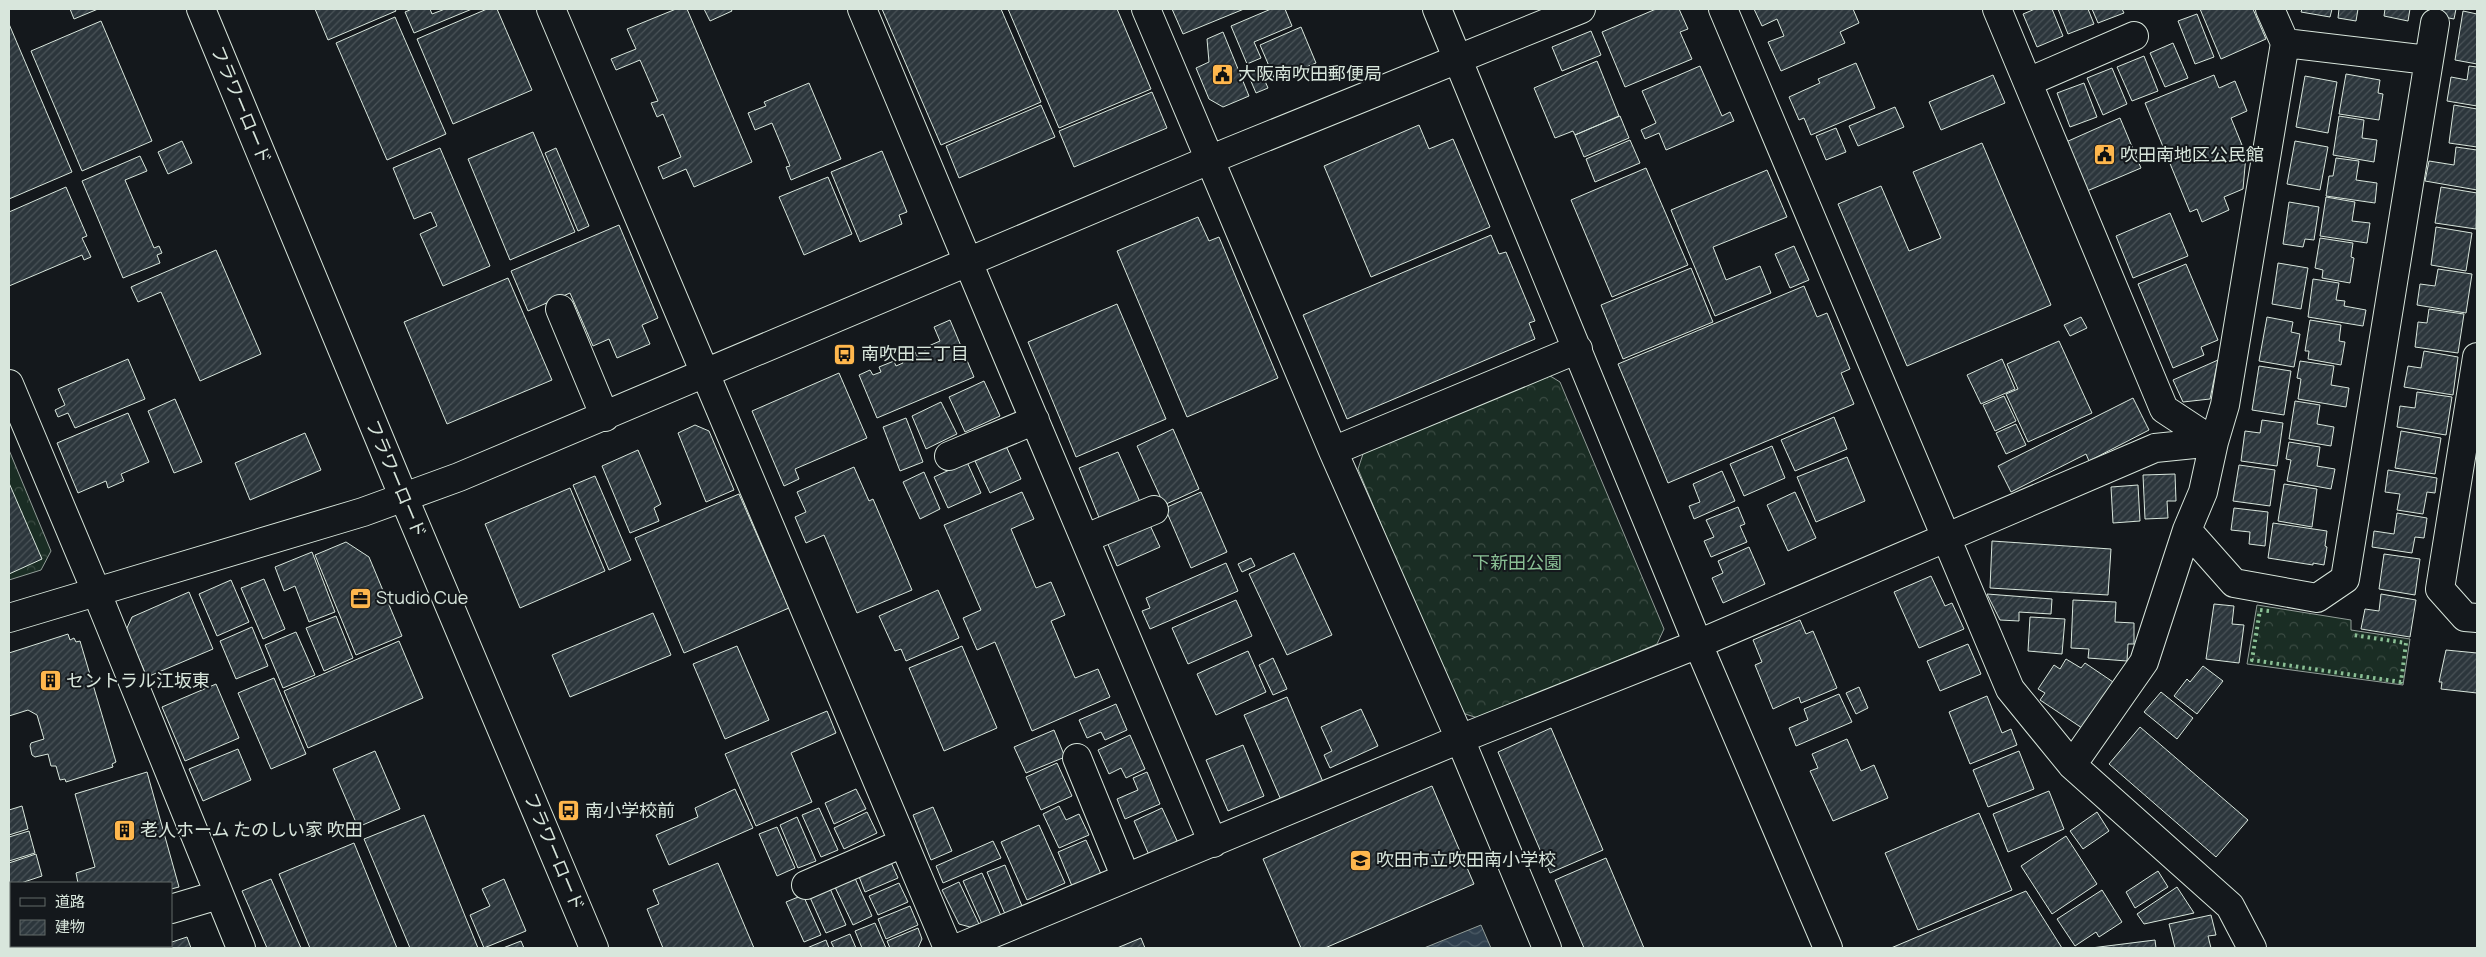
<svg xmlns="http://www.w3.org/2000/svg" width="2486" height="957" viewBox="0 0 2486 957" font-family="Manrope,'Noto Sans JP',sans-serif">
  <defs>
    <pattern id="forest-crowns" width="20" height="18" patternUnits="userSpaceOnUse" patternTransform="scale(1.25)"><rect width="20" height="18" fill="#1a2d24"/><path d="M2 6a3 3 0 1 1 6 0M12 15a3 3 0 1 1 6 0" fill="none" stroke="#3b4b43"/></pattern>
    <pattern id="water-waves" width="16" height="10" patternUnits="userSpaceOnUse" patternTransform="scale(1.25)"><rect width="16" height="10" fill="#2f3f4d"/><path d="M0 5q4-4 8 0t8 0" fill="none" stroke="#4c5b66"/></pattern>
    <pattern id="building-hatch" width="6" height="6" patternUnits="userSpaceOnUse" patternTransform="scale(1.25)"><rect width="6" height="6" fill="#2c363c"/><path d="M-1 1l2-2M0 6l6-6M5 7l2-2" fill="none" stroke="#4a5358"/></pattern>
  </defs>
  <rect width="100%" height="100%" fill="#14181c"/>
  <path fill="url(#forest-crowns)" stroke="#939e99" d="M1547,374L1560,382L1664,629L1657,644L1481,719L1459,712L1358,469L1364,451Z
    M9,450L51,551L41,570L9,580Z
    M2257,605L2351,620V630L2410,639L2403,685L2247,664Z"/>
  <path fill="url(#water-waves)" stroke="#939e99" d="M1481,925L1491,948H1424Z"/>
  <path fill="url(#building-hatch)" stroke="#d8e6dc" d="M70,9H98L74,19Z
    M315,9H395L396,11L328,40Z
    M412,9H430L432,14L445,9H472L414,33L405,12Z
    M487,9H497L532,90L453,124L417,39Z
    M676,9H687L752,162L694,187L686,169L663,179L658,167L681,157L663,114L657,117L651,103L658,101L640,60L616,70L611,59L636,49L627,29Z
    M704,9H731L732,11L710,21Z
    M882,9H1001L1041,102L941,145Z
    M1008,9H1117L1151,89L1059,128Z
    M1172,9H1244L1183,34Z
    M1271,9H1285L1292,26L1254,42L1261,58L1247,64L1231,26Z
    M1656,9H1679L1688,29L1680,32L1692,59L1625,87L1602,32Z
    M1754,9H1853L1859,23L1840,32L1845,43L1781,71L1768,42L1784,36L1777,19L1762,26Z
    M2035,9H2052L2063,36L2037,47L2023,14Z
    M2058,9H2088L2094,24L2068,34Z
    M2092,9H2122L2124,13L2098,23Z
    M2200,9H2253L2266,39L2221,59Z
    M2302,9H2332L2330,17L2301,12Z
    M2339,9H2358L2356,21L2338,18Z
    M2385,9H2410L2408,21L2384,16Z
    M2428,9H2456L2454,19L2427,14Z
    M2463,11L2477,14V64L2455,60Z
    M2197,14L2214,57L2195,64L2178,21Z
    M395,17L446,134L387,160L336,43Z
    M101,21L152,141L82,171L31,51Z
    M9,24L72,172L9,199Z
    M1301,27L1316,63L1275,80L1260,45Z
    M1591,31L1601,55L1562,71L1552,47Z
    M1223,32L1249,96L1223,107L1209,99L1196,68L1209,62L1207,39Z
    M2173,43L2188,78L2165,87L2150,53Z
    M2144,56L2158,91L2132,101L2117,67Z
    M1597,61L1619,116L1575,135L1573,131L1555,138L1534,88Z
    M1856,63L1875,108L1811,135L1804,118L1799,120L1789,97L1820,83L1818,79Z
    M1700,66L1722,116L1730,112L1734,121L1666,150L1659,133L1645,139L1641,130L1656,123L1642,91Z
    M2469,66L2477,67V106L2447,101L2451,77L2467,80Z
    M1259,67L1268,88L1256,93L1247,72Z
    M2112,68L2127,104L2103,115L2087,78Z
    M2346,74L2380,80L2378,93L2383,94L2379,120L2339,114Z
    M1993,75L2005,103L1941,130L1929,102Z
    M2214,75L2219,88L2235,81L2247,111L2231,118L2246,155L2243,189L2224,197L2229,210L2202,222L2197,209L2190,212L2145,103Z
    M2305,76L2337,82L2328,133L2296,127Z
    M809,83L841,159L791,180L786,167L790,166L772,123L755,130L748,113L766,106L764,102Z
    M2084,83L2097,117L2070,127L2057,93Z
    M1152,92L1167,128L1074,167L1059,131Z
    M1041,105L1055,137L959,178L946,146Z
    M2454,105L2477,109V147L2449,143Z
    M1895,107L1904,127L1858,146L1849,126Z
    M1620,116L1629,138L1584,157L1575,135Z
    M2339,116L2364,120L2362,138L2377,140L2374,162L2333,155Z
    M2120,118L2141,168L2087,191L2066,142Z
    M1419,125L1429,149L1453,139L1490,227L1371,277L1324,166Z
    M1836,128L1846,152L1826,160L1816,136Z
    M533,132L575,232L510,260L468,159Z
    M1630,140L1640,163L1595,182L1586,159Z
    M182,141L192,163L168,174L158,152Z
    M2295,141L2328,147L2320,190L2287,184Z
    M1982,143L2051,305L1907,366L1838,204L1881,186L1909,251L1941,238L1913,172Z
    M2456,147L2477,150V190L2425,181L2429,161L2454,165Z
    M440,148L490,266L443,286L420,234L437,226L431,212L414,219L393,168Z
    M556,148L589,226L578,231L545,153Z
    M882,151L907,212L899,215L902,224L860,242L831,172Z
    M140,156L147,171L125,180L154,248L159,246L162,253L157,255L160,263L123,278L82,181Z
    M2336,158L2359,161L2356,180L2377,183L2375,203L2326,196L2329,176H2333Z
    M1646,168L1688,265L1612,297L1571,200Z
    M1767,170L1787,217L1713,247L1726,280L1760,266L1771,293L1715,316L1671,210Z
    M828,177L852,234L804,255L779,197Z
    M66,187L87,236L82,238L91,257L84,260L82,255L9,286V212Z
    M2441,187L2477,193L2476,229L2435,223Z
    M2326,197L2355,202L2352,221L2370,223L2367,243L2320,236Z
    M2289,202L2319,207L2314,240L2305,239L2303,247L2283,244Z
    M2170,213L2188,256L2133,278L2116,236Z
    M1198,217L1209,241L1219,237L1278,378L1187,417L1117,251Z
    M619,225L658,318L642,325L650,344L617,358L609,339L593,346L570,293L528,311L511,271Z
    M2436,227L2472,233L2466,271L2431,265Z
    M1491,235L1499,254L1506,252L1535,321L1529,323L1535,339L1347,419L1303,315Z
    M2320,238L2353,243L2351,257L2354,258L2350,283L2322,278L2323,270L2315,268Z
    M1794,246L1809,280L1790,288L1775,254Z
    M216,250L261,354L200,381L161,292L138,302L131,287Z
    M2278,263L2308,268L2301,309L2272,304Z
    M2186,264L2218,340L2201,347L2204,355L2173,368L2138,284Z
    M1691,268L1713,322L1623,359L1601,305Z
    M2438,269L2472,274L2466,313L2417,305L2420,284L2435,286Z
    M508,278L552,380L447,424L404,322Z
    M2313,279L2339,283L2336,300L2345,301L2344,306L2366,310L2363,326L2308,317Z
    M1804,286L1817,317L1827,313L1850,369L1841,373L1854,404L1668,483L1618,364Z
    M1117,304L1166,419L1076,457L1028,342Z
    M2429,309L2464,314L2458,353L2415,347L2418,322L2427,323Z
    M2081,317L2087,328L2070,336L2064,325Z
    M2267,317L2293,322L2291,332L2300,334L2294,367L2259,361Z
    M950,320L974,377L877,418L859,375L870,370L873,375L881,372L879,367L894,361L896,366L903,363L901,358L915,352L917,356L926,353L924,348L940,341L934,327Z
    M2310,320L2341,325L2339,341L2345,342L2341,365L2308,359L2309,351H2305Z
    M2059,341L2092,413L2028,442L2006,394L2018,389L2007,364Z
    M2424,351L2458,357L2453,395L2404,387L2408,366L2421,368Z
    M128,359L145,399L75,428L68,413L58,417L55,410L65,405L58,389Z
    M2002,359L2015,389L1981,404L1967,375Z
    M2218,360L2210,399L2183,402L2173,380Z
    M2300,361L2334,366L2331,385L2349,388L2346,407L2298,399L2301,379L2297,378Z
    M2259,366L2291,371L2284,415L2252,410Z
    M839,373L867,438L795,469L799,479L784,486L752,411Z
    M984,381L1000,416L965,432L949,397Z
    M2417,392L2452,397L2446,435L2397,427L2400,406L2415,408Z
    M2004,396L2016,421L1995,431L1983,405Z
    M2133,398L2149,430L2089,461L2086,454L2011,492L1998,466Z
    M175,399L202,462L174,473L148,411Z
    M2295,401L2320,405L2317,424L2334,427L2331,446L2289,439Z
    M941,402L957,434L926,449L912,416Z
    M128,413L149,462L121,474L124,481L108,488L106,481L78,493L57,443Z
    M1834,417L1847,449L1795,471L1781,440Z
    M906,418L923,462L900,471L883,427Z
    M2262,420L2283,423L2277,466L2241,461L2245,431L2260,433Z
    M2016,424L2026,445L2006,454L1996,433Z
    M695,425L709,431L734,490L706,502L678,433Z
    M1173,429L1199,489L1164,505L1137,446Z
    M2401,431L2441,438L2435,474L2395,468Z
    M305,433L321,470L250,500L235,463Z
    M2289,442L2320,447L2317,466L2335,469L2331,489L2287,481L2291,460L2286,459Z
    M1006,446L1021,479L990,493L975,461Z
    M1772,446L1785,478L1744,496L1730,464Z
    M638,450L661,504L654,508L659,521L630,533L602,466Z
    M1118,452L1140,502L1100,520L1079,468Z
    M1847,457L1865,501L1816,522L1797,477Z
    M967,462L981,493L948,508L934,477Z
    M2239,465L2275,470L2270,506L2233,501Z
    M854,467L869,501L873,499L912,590L857,613L824,535L806,543L795,517L806,512L797,492Z
    M2388,470L2437,478L2435,493L2427,492L2423,514L2397,510L2400,494L2385,492Z
    M1722,471L1735,501L1694,519L1689,506L1700,502L1693,484Z
    M924,472L940,509L920,519L903,482Z
    M2175,474L2176,501H2167L2168,518L2145,519L2143,475Z
    M595,476L631,560L609,570L573,485Z
    M9,483L42,559L9,574Z
    M2284,484L2317,489L2312,527L2278,521Z
    M2138,485L2140,521L2113,523L2111,487Z
    M570,488L605,571L520,608L485,524Z
    M1022,492L1034,519L1011,529L1036,588L1051,582L1065,615L1051,621L1075,678L1098,669L1110,697L1032,731L995,642L977,650L963,618L981,610L944,525Z
    M1201,492L1227,552L1191,568L1165,508Z
    M1795,492L1816,538L1788,551L1767,505Z
    M739,494L789,608L684,653L635,538Z
    M1738,507L1745,524L1740,526L1747,542L1711,557L1704,541L1714,537L1706,520Z
    M2234,508L2268,512L2265,546L2249,544L2250,532L2231,530Z
    M2397,513L2427,518L2424,538L2415,537L2412,553L2372,547L2374,531L2394,534Z
    M1149,523L1160,547L1117,566L1107,542Z
    M2273,523L2327,531L2325,546L2327,547L2324,565L2313,563V565L2268,558Z
    M1992,541L2111,549L2108,595L1990,588Z
    M346,542L369,557L402,636L356,655L315,555Z
    M1749,547L1765,584L1723,603L1712,578L1723,573L1718,561Z
    M312,552L335,612L309,622L295,586L284,591L275,567Z
    M1294,553L1332,635L1287,655L1249,574Z
    M2384,554L2420,559L2415,595L2379,589Z
    M1251,558L1255,566L1242,572L1238,564Z
    M1226,563L1238,591L1150,629L1142,611L1150,608L1146,598Z
    M1931,576L1945,606L1952,603L1964,629L1919,648L1894,592Z
    M264,579L285,629L263,639L241,588Z
    M231,580L249,622L217,636L199,594Z
    M938,590L959,638L906,661L901,649L895,651L879,616Z
    M189,592L213,649L147,677L126,630L132,617Z
    M1987,594L2052,599L2051,614L2019,612V621L2000,620Z
    M2381,594L2416,600L2410,637L2361,629L2365,609L2379,611Z
    M1236,600L1252,636L1188,664L1172,628Z
    M2073,600L2116,602L2115,622L2134,623V644H2128L2127,661L2088,658L2089,649L2071,648Z
    M2214,604L2234,606L2232,624L2244,625L2239,663L2206,659Z
    M653,613L671,655L570,697L552,655Z
    M336,616L353,658L324,671L306,628Z
    M2030,617L2065,619L2062,654L2028,651Z
    M1800,620L1806,634L1813,631L1837,688L1801,703L1799,697L1773,709L1755,665L1762,662L1753,640Z
    M252,627L268,666L236,679L220,641Z
    M296,632L315,675L283,688L265,645Z
    M68,634L70,640L74,638L76,642L80,641L116,762L112,764L113,767L66,782L65,779L60,780L56,766H51L48,754L35,757L32,755L30,746L31,743L44,739L37,715L28,710L9,716V653Z
    M399,641L423,698L308,748L284,691Z
    M1968,644L1981,674L1940,691L1927,661Z
    M737,646L769,720L725,739L693,664Z
    M962,646L997,728L944,751L909,668Z
    M2446,650L2477,653V693L2441,689L2442,682H2439Z
    M1248,651L1266,692L1216,715L1197,674Z
    M1273,658L1287,689L1273,695L1259,665Z
    M2066,659L2081,668L2085,663L2119,686L2088,732L2040,700L2045,693L2038,689L2054,665L2060,669Z
    M2203,666L2223,681L2197,714L2174,696L2187,679L2190,682Z
    M274,678L306,754L271,769L238,693Z
    M216,684L239,738L185,761L162,707Z
    M1859,687L1868,708L1856,714L1846,693Z
    M2161,692L2193,718L2177,739L2144,712Z
    M1839,694L1852,722L1796,746L1789,728L1808,720L1804,709Z
    M1987,696L2002,733L2011,729L2017,745L1970,764L1949,712Z
    M1287,697L1323,782L1281,800L1244,715Z
    M1116,704L1127,730L1105,740L1101,732L1087,738L1079,720Z
    M1361,709L1378,746L1330,768L1324,755L1332,751L1321,727Z
    M827,711L836,733L791,753L812,802L756,826L725,754Z
    M2140,727L2248,820L2216,857L2109,764Z
    M1551,728L1603,850L1550,873L1498,752Z
    M1054,730L1065,757L1026,773L1014,747Z
    M1130,735L1145,769L1126,778L1121,768L1109,774L1098,750Z
    M1847,739L1861,771L1874,765L1888,798L1833,821L1810,771L1818,768L1812,754Z
    M1243,745L1264,796L1228,811L1206,760Z
    M238,749L251,780L203,801L189,769Z
    M375,751L400,809L358,827L333,769Z
    M2019,751L2034,789L1988,807L1973,770Z
    M1057,763L1072,796L1041,810L1026,777Z
    M147,772L179,887L171,889V883H78L76,873L95,867L75,794Z
    M1147,772L1160,804L1125,819L1117,799L1138,790L1133,778Z
    M1432,786L1474,884L1325,948H1301L1263,859Z
    M735,789L753,828L669,865L656,835L698,817L695,808Z
    M856,789L866,809L834,824L825,803Z
    M2049,791L2064,829L2008,852L1993,814Z
    M22,806L28,829L9,835V810Z
    M1059,806L1066,820L1079,814L1089,835L1059,848L1043,814Z
    M933,807L952,851L931,860L913,815Z
    M819,808L838,850L821,857L802,815Z
    M1162,808L1178,843L1149,855L1134,821Z
    M867,812L877,833L844,849L834,828Z
    M2097,812L2109,831L2083,849L2070,831Z
    M1979,813L2012,890L1918,930L1885,853Z
    M424,815L478,948H410L364,839Z
    M797,817L816,861L798,868L780,825Z
    M1039,825L1065,883L1027,900L1001,842Z
    M777,827L795,868L777,876L759,834Z
    M29,831L35,853L9,861V837Z
    M2066,836L2097,884L2052,914L2021,866Z
    M1086,840L1101,874L1072,886L1058,852Z
    M993,841L1001,858L943,883L936,866Z
    M354,843L397,948H310L279,874Z
    M36,854L42,876L21,883H11L9,887V863Z
    M1606,858L1644,948H1584L1555,880Z
    M890,860L898,878L865,892L858,874Z
    M718,863L754,948H663L647,909L659,904L653,890Z
    M1005,865L1022,906L1005,914L987,872Z
    M2158,871L2168,887L2135,908L2126,892Z
    M982,873L1002,918L983,926L963,881Z
    M854,876L872,916L853,925L834,885Z
    M271,879L301,948H267L242,891Z
    M504,879L526,931L484,948L470,915L490,906L482,889Z
    M959,882L979,924L970,927L959,924L942,890Z
    M899,883L908,902L878,915L869,896Z
    M828,884L846,925L826,933L808,893Z
    M2177,887L2194,913L2144,924L2137,914Z
    M11,890V932L9,924V891Z
    M2102,890L2122,922L2099,937L2096,932L2075,946L2057,919Z
    M2026,891L2062,948H1891Z
    M803,895L821,935L804,942L786,902Z
    M910,906L918,925L886,939L878,919Z
    M2211,915L2216,935L2208,936L2211,948H2175L2169,924Z
    M875,923L886,948H862L855,931Z
    M918,928L922,939L918,948H890L887,941Z
    M850,934L856,948H834L831,942Z
    M187,937L191,948H100L108,946H171V939L172,942Z
    M1141,938L1145,948H1117Z
    M826,940L829,948H807Z
    M2155,940L2156,948H2091Z
    M521,941L524,948H503Z"/>
  <g fill="none" stroke-linecap="round" stroke-linejoin="round">
    <defs>
      <path id="minor" d="M201,9L404,498L594,948
        M551,9L948,948
        M862,9C977,288 1097,564 1213,843
        M1146,9L1333,451L1460,739L1547,948
        M1437,9L1698,644L1828,948
        M1723,9L2010,689L2072,765L2230,906L2252,948
        M1997,9L2164,409L2214,442
        M2285,43L2428,60
        M2028,82L2134,36
        M560,309L605,417
        M2477,357L2440,589L2465,617L2477,618
        M9,384L96,591L241,948
        M1333,451L1578,349
        M949,456L1035,420
        M2187,530L2234,583L2317,598L2345,579L2435,23
        M1086,538L1154,510
        M9,618L363,512L459,477L1209,160L1581,9
        M1077,758L1126,878
        M2072,765L2144,662L2187,530L2203,492L2214,442L2225,405L2285,43L2270,9
        M806,885L903,843
        M171,909L218,895
        M43,948L51,946
        M958,948L1460,739L1698,644L2155,448L2214,442"/>
    </defs>
    <use href="#minor" stroke="#d8e6dc" stroke-width="30"/>
    <use href="#minor" stroke="#14181c" stroke-width="28"/>
    <path stroke="#8ac095" stroke-width="4" stroke-dasharray="2.5 4" stroke-linecap="butt" d="M2269,611L2260,610L2252,660L2401,682L2406,643L2353,635"/>
  </g>
  <defs>
    <symbol id="civic-square" viewBox="-11 -11 22 22"><rect x="-9" y="-9" width="18" height="18" rx="4" fill="#ffb74d" stroke="#14181c"/><path d="M-.6-6.5H3V-4.5H.6V-3L4-1V1h2V6H-6V1h2V-1L-.6-3ZM-1.2 2.5V6h2.4V2.5Z" fill="#111"/></symbol>
    <symbol id="bus-square" viewBox="-11 -11 22 22"><rect x="-9" y="-9" width="18" height="18" rx="4" fill="#ffb74d" stroke="#14181c"/><path d="M-5-6H5V4H4V6H2V4H-2V6H-4V4H-5ZM-3.5-4V0h7V-4ZM-3.5 1.2v1.5H-2V1.2ZM2 1.2v1.5H3.5V1.2Z" fill="#111"/></symbol>
    <symbol id="office-square" viewBox="-11 -11 22 22"><rect x="-9" y="-9" width="18" height="18" rx="4" fill="#ffb74d" stroke="#14181c"/><path d="M-6-3h4V-5.5h4V-3h4V5H-6ZM-1-4.5V-3h2v-1.5ZM-6 0V1H6V0Z" fill="#111"/></symbol>
    <symbol id="building-square" viewBox="-11 -11 22 22"><rect x="-9" y="-9" width="18" height="18" rx="4" fill="#ffb74d" stroke="#14181c"/><path d="M-4-6H4V6H1V3H-1V6H-4ZM-2.5-4.3h1.7v1.8h-1.7ZM.8-4.3h1.7v1.8H.8ZM-2.5-1h1.7V.8h-1.7ZM.8-1h1.7V.8H.8Z" fill="#111"/></symbol>
    <symbol id="school-square" viewBox="-11 -11 22 22"><rect x="-9" y="-9" width="18" height="18" rx="4" fill="#ffb74d" stroke="#14181c"/><path d="M0-5L7-2L0 1L-7-2ZM-4 1L0 2.5L4 1V4Q0 6-4 4Z" fill="#111"/></symbol>
  </defs>
  <g fill-rule="evenodd">
    <use href="#civic-square" x="1210" y="62" width="25" height="25"/>
    <use href="#civic-square" x="2092" y="142" width="25" height="25"/>
    <use href="#bus-square" x="832" y="342" width="25" height="25"/>
    <use href="#office-square" x="348" y="586" width="25" height="25"/>
    <use href="#building-square" x="38" y="668" width="25" height="25"/>
    <use href="#bus-square" x="556" y="798" width="25" height="25"/>
    <use href="#building-square" x="112" y="818" width="25" height="25"/>
    <use href="#school-square" x="1348" y="848" width="25" height="25"/>
  </g>
  <g text-anchor="middle" stroke-width="4" stroke-linejoin="round" paint-order="stroke">
    <g font-size="18" fill="#d8e6dc" stroke="#14181c" text-anchor="start">
      <text x="1238" y="80">大阪南吹田郵便局</text>
      <text x="2120" y="161">吹田南地区公民館</text>
      <text x="861" y="360">南吹田三丁目</text>
      <text x="376" y="604">Studio Cue</text>
      <text x="66" y="687">セントラル江坂東</text>
      <text x="585" y="817">南小学校前</text>
      <text x="140" y="836">老人ホーム たのしい家 吹田</text>
      <text x="1376" y="866">吹田市立吹田南小学校</text>
    </g>
    <g font-size="18" fill="#d8e6dc" stroke="#14181c">
      <text transform="translate(241 105) rotate(67)" y="6">フラワーロード</text>
      <text transform="translate(396 479) rotate(67)" y="6">フラワーロード</text>
      <text transform="translate(554 852) rotate(67)" y="6">フラワーロード</text>
    </g>
    <g font-size="18" fill="#8ac095" stroke="#14181c">
      <text x="1517" y="569">下新田公園</text>
    </g>
  </g>
  <rect width="2486" height="957" fill="none" stroke="#d8e6dc" stroke-width="20"/>
  <rect x="10" y="882" width="162" height="65" fill="#14181c" stroke="#626a69"/>
  <rect x="20" y="898" width="25" height="8" fill="#14181c" stroke="#626a69"/>
  <text x="55" y="907" font-size="15" fill="#d8e6dc">道路</text>
  <rect x="20" y="920" width="25" height="15" fill="url(#building-hatch)" stroke="#626a69"/>
  <text x="55" y="932" font-size="15" fill="#d8e6dc">建物</text>
</svg>
